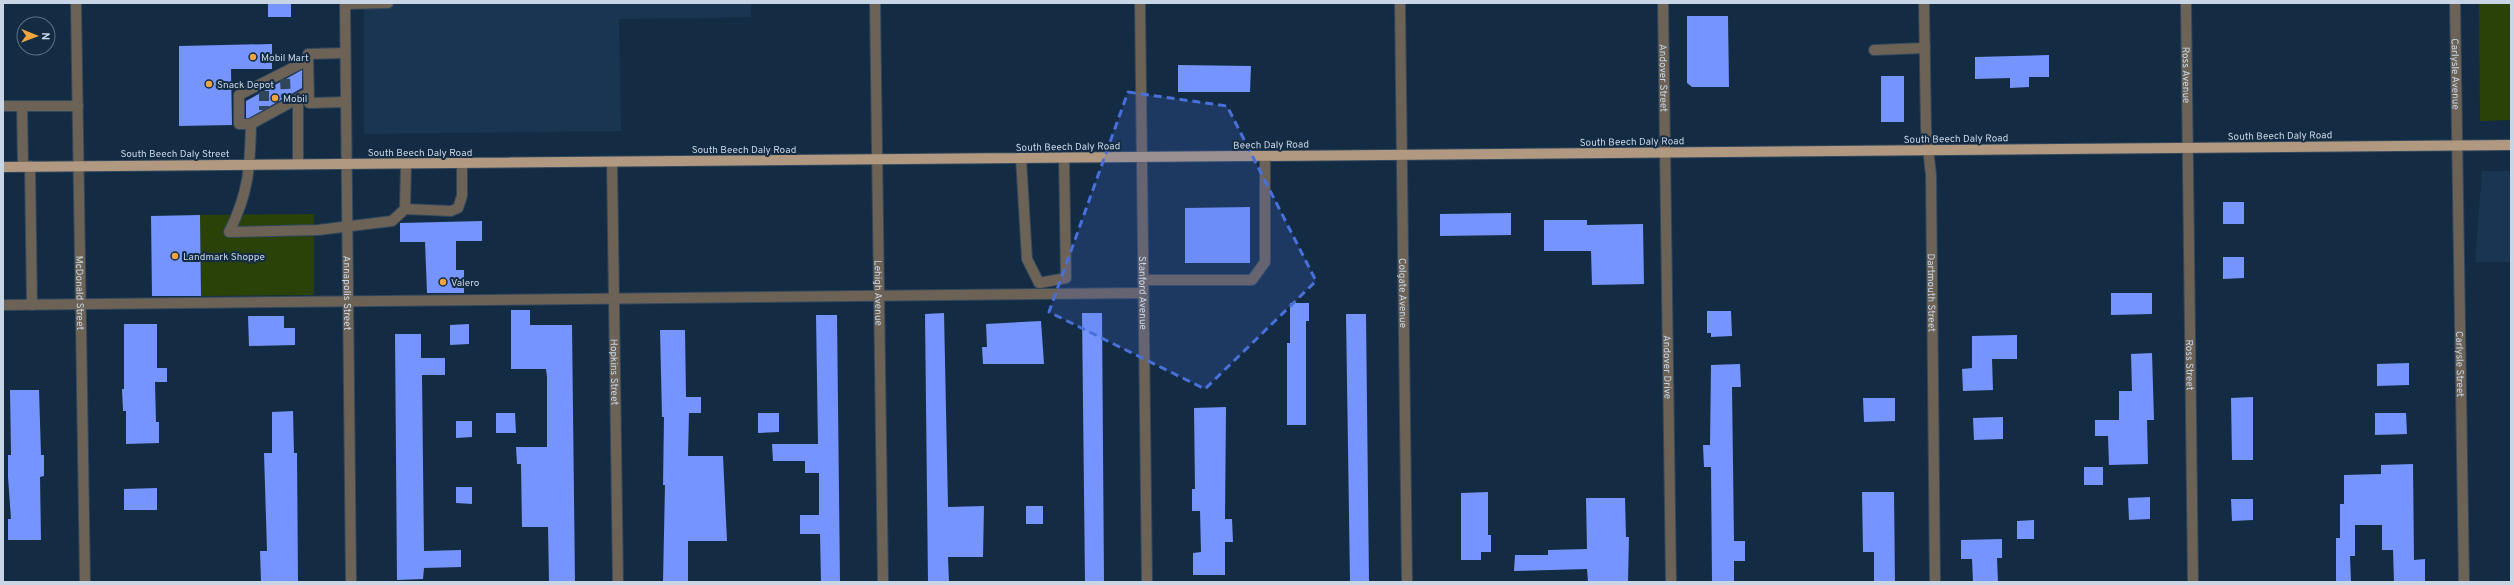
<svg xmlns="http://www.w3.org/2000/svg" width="2514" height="585" viewBox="0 0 2514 585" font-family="Overpass,sans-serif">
  <rect width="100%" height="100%" fill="#142c43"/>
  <path fill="#193551" d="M364,3H751V17L619,19L621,131L364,134Z
    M2482,171H2511V262H2475Z"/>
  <path fill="#2a4207" d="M2479,3H2511V120L2480,121Z
    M314,214V295L201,296L200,215Z"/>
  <path fill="#7694fd" d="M268,3H291V17H268Z
    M1687,16H1728L1729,87H1692L1687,83Z
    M272,44V69H231L232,125L179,126V46Z
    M2049,55V77H2029V87L2010,88V78L1975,79V57Z
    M1178,65L1251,66L1250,92H1178Z
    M302,70V88L249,118H246V101Z
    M1881,76H1904V122H1881Z
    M2223,202H2244V224H2223Z
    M1250,207V263H1185V208Z
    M1511,213V235L1440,236V214Z
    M200,215L201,296H152L151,216Z
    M1544,220H1587V225L1643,224L1644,284L1592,285L1591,251H1544Z
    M482,221V241H456V270H464V293H427L425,242H400V223Z
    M2223,257H2244V278L2223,279Z
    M2111,293H2152V314L2111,315Z
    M1290,303H1309V321H1306V425H1287V343H1290Z
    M511,310H530V325H572L575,582H549L548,527H522L521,464H517L516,447H547V377L546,369H511Z
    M1707,311H1731L1732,336L1711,337V333H1707Z
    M944,313L948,507L984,506L983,557H948L949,582H928L925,314Z
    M1082,313H1102L1104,582H1085Z
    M1346,314H1366L1369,582H1350Z
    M816,315H837L840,582H821L820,534H800V515H819V473H805V461H773L772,444H818Z
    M248,316H284V328H295V345L249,346Z
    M1041,321L1044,364H983L982,347H987L986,324Z
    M124,324H157V368H167V382H155L156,422H159V443L126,444V411H123L122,389H124Z
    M469,324V344L450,345V325Z
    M660,330H685L686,397H701V413H689L688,456H723L727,541H688V582H663L665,485H663L664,417H662Z
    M395,334H421V358H445V375H422L424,551L461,550V567L424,568L423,579L397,580Z
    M2017,335V359H1992L1993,390L1963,391L1962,369L1972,368V336Z
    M2152,353L2154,420H2147L2148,464L2109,465L2108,436H2095V420H2119V391H2132L2131,354Z
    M2409,363V385L2377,386V364Z
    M1740,364L1741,387H1732L1734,541H1745V561H1734V582H1712L1711,467H1704L1703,445H1710L1711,365Z
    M10,390H39L41,455H44V476L40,477L41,540H8V519H11L8,477V455H11Z
    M2253,397V460H2232L2231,398Z
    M1863,398H1895V421L1864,422Z
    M1226,407L1225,519H1232L1233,542H1225V575H1193V553L1201,552L1200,511H1192V489H1195L1194,408Z
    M293,411L294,453H297L298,582H261L260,551H267L264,453H272V412Z
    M496,413H515L516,433H496Z
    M758,413H779V432L758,433Z
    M2375,413H2406L2407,434L2375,435Z
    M2003,417V439L1974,440L1973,418Z
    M456,421H472V437L456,438Z
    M2413,464L2414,560L2425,559V581L2394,582L2393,550H2382V525H2355V556H2350L2351,582H2336V538H2340V504H2344V475L2381,474V465Z
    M2084,467H2103V485H2084Z
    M456,487H472V504L456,503Z
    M157,488V510H124V489Z
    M1488,492V535H1491V552H1481V560H1461V493Z
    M1862,492H1894L1895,582H1874V552H1863Z
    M2150,497V519L2129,520L2128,498Z
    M1586,498H1625L1626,537H1629L1628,582H1588L1587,569L1514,571L1515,555H1548V550L1587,549Z
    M2231,499H2253V520L2232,521Z
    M1026,506H1043V524H1026Z
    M2034,520V539H2017V521Z
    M2002,539V558H1997L1998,582H1973L1972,559H1961V540Z"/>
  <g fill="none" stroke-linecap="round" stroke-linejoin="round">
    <path stroke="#2f455b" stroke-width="10" stroke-dasharray="10 5" stroke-linecap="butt" d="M285,79L286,98
      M264,91V110"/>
    <defs>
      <g id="minor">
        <path id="s1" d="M76,3L85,582"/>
        <path id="s2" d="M345,3L351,582"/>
        <path id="s3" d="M875,3L883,582"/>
        <path id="s4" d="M1140,3L1147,582"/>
        <path id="s5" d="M1400,3L1407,582"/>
        <path id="s6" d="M1663,3L1671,582"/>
        <path id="s7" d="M1924,3L1926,129L1931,175L1935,582"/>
        <path id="s8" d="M2186,3L2193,582"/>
        <path id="s9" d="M2455,3L2464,582"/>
        <path d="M345,4L388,3"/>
        <path d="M1874,50L1925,48"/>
        <path d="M345,53L308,54L309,103L346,102"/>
        <path d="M308,60L239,95V124H251C250,166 249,193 229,232L318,230L392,221L405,209L406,164"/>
        <path d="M3,106H22L23,166"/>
        <path d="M22,106H78"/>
        <path d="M251,124L308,93"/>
        <path d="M1021,158L1027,259L1039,283L1066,278L1064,158"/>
        <path id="s10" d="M612,162L618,582"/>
        <path d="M298,164V99"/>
        <path d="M30,166L32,305"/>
        <path d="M405,209L451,211L458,208L462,196V164"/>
        <path d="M1143,280H1252L1265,262V156"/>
        <path d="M3,305L1143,293"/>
      </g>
      <path id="major" d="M3,167L2511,145"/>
    </defs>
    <use href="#minor" stroke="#31475d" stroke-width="12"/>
    <use href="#major" stroke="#31475d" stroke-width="12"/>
    <use href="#minor" stroke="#6d6256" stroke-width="10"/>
    <use href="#major" stroke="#b09980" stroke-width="10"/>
  </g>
  <path fill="#4870db" fill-opacity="0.2" stroke="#4870db" stroke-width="3" stroke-dasharray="8 5" stroke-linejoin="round" d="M1128,92L1227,106L1316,281L1205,389L1049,312Z"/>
  <g fill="#f1a540" stroke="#142c43" stroke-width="1.5">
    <circle cx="253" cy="57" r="4"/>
    <circle cx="209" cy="84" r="4"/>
    <circle cx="275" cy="98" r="4"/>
    <circle cx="175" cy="256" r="4"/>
    <circle cx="443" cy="282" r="4"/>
  </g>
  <g text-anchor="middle" stroke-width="4" stroke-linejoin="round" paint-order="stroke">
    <g font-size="10" fill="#c7d5e4" stroke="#142c43" text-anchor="start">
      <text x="261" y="61">Mobil Mart</text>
      <text x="217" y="88">Snack Depot</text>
      <text x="283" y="102">Mobil</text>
      <text x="183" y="260">Landmark Shoppe</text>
      <text x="451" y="286">Valero</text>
    </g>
    <g font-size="10" fill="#c7d5e4" stroke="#142c43">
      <text dy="4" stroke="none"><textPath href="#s9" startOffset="71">Carlysle Avenue</textPath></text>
      <text dy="4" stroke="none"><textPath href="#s8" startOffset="72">Ross Avenue</textPath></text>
      <text dy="4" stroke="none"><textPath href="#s6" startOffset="75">Andover Street</textPath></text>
      <text transform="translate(2280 135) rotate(-1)" y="4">South Beech Daly Road</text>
      <text transform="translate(1956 138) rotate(-1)" y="4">South Beech Daly Road</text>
      <text transform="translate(1632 141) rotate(-1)" y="4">South Beech Daly Road</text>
      <text transform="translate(1271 144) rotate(-1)" y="4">Beech Daly Road</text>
      <text transform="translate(1068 146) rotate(-1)" y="4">South Beech Daly Road</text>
      <text x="744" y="153">South Beech Daly Road</text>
      <text x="420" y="156">South Beech Daly Road</text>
      <text x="175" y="157">South Beech Daly Street</text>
      <text dy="4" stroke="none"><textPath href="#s2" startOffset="290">Annapolis Street</textPath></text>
      <text dy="4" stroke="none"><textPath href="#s5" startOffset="290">Colgate Avenue</textPath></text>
      <text dy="4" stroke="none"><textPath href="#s7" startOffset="290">Dartmouth Street</textPath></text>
      <text dy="4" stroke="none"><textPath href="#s1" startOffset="290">McDonald Street</textPath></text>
      <text dy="4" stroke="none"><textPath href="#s3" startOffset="290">Lehigh Avenue</textPath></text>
      <text dy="4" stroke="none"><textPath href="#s4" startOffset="290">Stanford Avenue</textPath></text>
      <text dy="4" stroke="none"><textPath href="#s9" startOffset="361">Carlysle Street</textPath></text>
      <text dy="4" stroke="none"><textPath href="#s8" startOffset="362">Ross Street</textPath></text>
      <text dy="4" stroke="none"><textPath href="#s6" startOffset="364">Andover Drive</textPath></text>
      <text dy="4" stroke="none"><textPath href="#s10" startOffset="210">Hopkins Street</textPath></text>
    </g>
  </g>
  <rect width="2514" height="585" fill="none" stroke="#c7d5e4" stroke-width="8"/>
  <g transform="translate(36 36) rotate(91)"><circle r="19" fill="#142c43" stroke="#5c7083"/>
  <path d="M0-3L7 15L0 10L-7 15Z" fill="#f1a540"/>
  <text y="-6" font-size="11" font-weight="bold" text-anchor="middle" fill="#c7d5e4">N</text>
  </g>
</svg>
